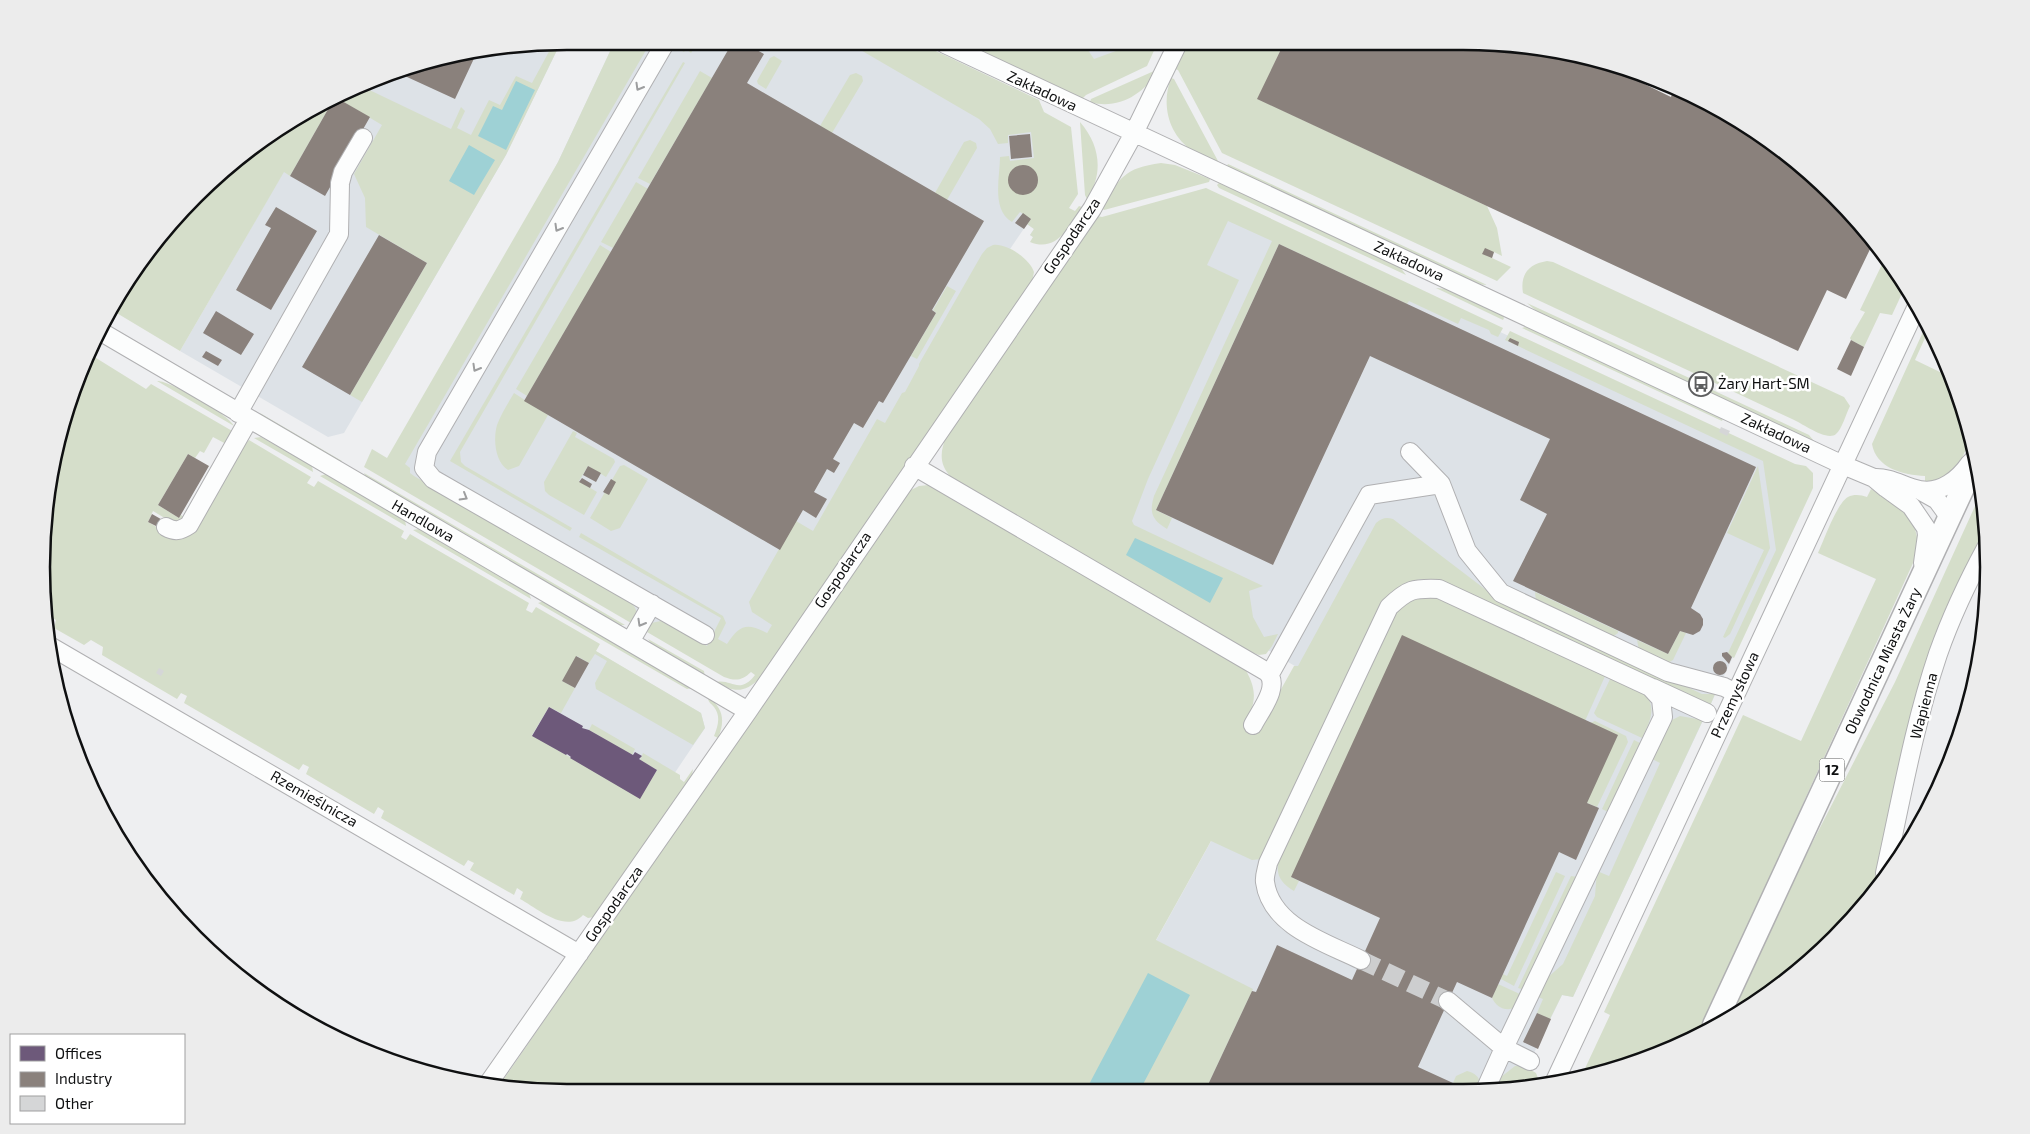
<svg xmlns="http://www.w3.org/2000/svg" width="2030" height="1134" viewBox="0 0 2030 1134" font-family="'Exo 2',sans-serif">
  <rect width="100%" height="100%" fill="#eeeff1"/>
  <path fill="#dde2e7" d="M885,44L1049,121L1040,242L1030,235L1034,229L1027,224L1008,252L1025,263L737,676L391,474L558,162L613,45Z
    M1000,44H1154L1071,77Z
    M498,46H559L506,155L344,433L328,437L180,351L324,102L334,96L398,69Z
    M1205,195L1804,473L1763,593L1573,997L1562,995L1522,1078L1531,1088L1073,1090L1305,672L1116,560Z
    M575,639L701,713L705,728L641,823L518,741Z"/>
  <path fill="#d5deca" d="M1187,43H1284L1258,99L1487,206L1497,228L1502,256L1494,252L1492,258L1511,267L1497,281L1222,153L1178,70L1175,69Z
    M921,44L1039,100L1044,112L1071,127L1078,194L1069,208L1075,211L1079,206L1082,207C1070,226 1057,253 1030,242L1033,237L1030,235L1034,229L1027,224L1031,219L1020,212L1012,222C991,209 1000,178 1000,157L1009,156L1010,161L1034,158L1031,132L1008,135V143L998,144L990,129L979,119L852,45Z
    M963,44H1084L1094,59L1135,44H1157L1147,66L1086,95L1081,100Z
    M613,45H649L405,464L410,468V473L414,476L631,603C638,609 639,617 631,623L364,467L372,449L387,458L558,162Z
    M673,45H696L691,53L686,49L684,52Z
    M552,46H559L506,155L362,402L350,395L427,263L366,227L365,198L354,174L382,125L335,97L290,176L284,172L180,351L110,309L130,275L195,195L247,150L334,96L359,85L451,129L461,107L465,111L457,128L471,135L489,100L500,105L516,76L532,83Z
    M774,56L782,61L766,89L758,84L757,81L770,58Z
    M683,62L685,63L460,452L461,462L465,466L572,528L570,531L450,461Z
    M700,71L712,78L650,184L638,178Z
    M1154,71L1157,72C1143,95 1117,110 1090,102L1091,99Z
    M856,73L862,76L863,81L832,133L820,126L850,75Z
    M1171,78L1174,79L1218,161L1217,164C1209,159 1200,156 1193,151C1168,135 1161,104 1171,78Z
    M1080,122C1100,145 1104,173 1087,199L1085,195Z
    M970,140L976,143L977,148L947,200L935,193L964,142Z
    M1161,163L1175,165L1210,179L1209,182L1104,210L1102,208C1119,178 1124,168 1161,163Z
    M1228,164L1487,285L1476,284L1226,168Z
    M636,182L648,189L613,248L601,242Z
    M1219,183L1400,267L1406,275L1219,188L1217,185Z
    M1206,188L1503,328L1498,337L1491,334L1489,330L1461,318L1458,324L1409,301L1407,304L1279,244L1156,510L1172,518L1167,529C1152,520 1149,513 1154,496L1272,241L1228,221L1207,265L1239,280L1148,479L1132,521L1134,525L1263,586L1249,591L1253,617L1264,637L1278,634L1272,646L1266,654L1259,655L1248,651L951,477C939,465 940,452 946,437L1097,216L1102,217Z
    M600,245L611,252L527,396L516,389Z
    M993,245C1007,243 1030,259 1034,272L1032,282L760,678C745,693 734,693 717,682C731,679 740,695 755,675L751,672C742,681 735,681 724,677L647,632L651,623L661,621L707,646L721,618L579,537L581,533L723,616L726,623L718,639L727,644C739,625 747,622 767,633L772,625L752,612L749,602L779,549L796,521L813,531L877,419L885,423L902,393L905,392L919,366V364L982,254L987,248Z
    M1886,256L1905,287L1892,315L1880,313L1864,347L1851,340L1850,338L1865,312L1860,310Z
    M1547,261L1553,262L1844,397L1850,406C1846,414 1842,429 1836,434C1827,442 1802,423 1792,419L1523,293C1520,275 1528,264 1547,261Z
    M947,286L956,291L917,359L911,356L936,313L933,310Z
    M1436,288L1448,289L1503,315L1504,318L1503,320Z
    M1527,303L1698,382L1695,387L1541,315Z
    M1927,323L1930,327L1915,360L1942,373L1946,365L1972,437C1959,463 1957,478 1925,482V476C1903,475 1876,468 1872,444Z
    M1528,326L1723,418L1722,421L1522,328Z
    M1510,331L1795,464L1806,466L1813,473V488L1734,658L1729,655L1728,653L1776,550L1763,461L1505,340Z
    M88,353L146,389L151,384L234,432L228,445L213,437L204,453L200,451L195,458L188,454L158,505L179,518L181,515L186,519L173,523L153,511L148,522L173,536L249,440L311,477L307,483L314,487L318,481L404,531L401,537L406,540L410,534L420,540L529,603L526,610L532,613L536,607L600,644L596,651L701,713L705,728L693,745L596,689L595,683L607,661L595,654L589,663L577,656L562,681L575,688L561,713L549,707L532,735L640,798L657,770L640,760L643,753L680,775V779L684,782L693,769L692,775L594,917L588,918L583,915C566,934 537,908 520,899L523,892L517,888L514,895L470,870L474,863L468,860L464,866L381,818L384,811L378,807L374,814L306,774L309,767L303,764L299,770L184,703L187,696L181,693L177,699L102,655L103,647L91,640L84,645L54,628L56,620L44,613L42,601L46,499L59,431Z
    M157,381C169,380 230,415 234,426Z
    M1704,386L1809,435L1814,441L1702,390Z
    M514,393L548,415L519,466L508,470C495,462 493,439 497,425C501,414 508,403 514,393Z
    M260,413L342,461H337L263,418Z
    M573,431L577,433L575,437L614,459L615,462L606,477L588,466L579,481L597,492L584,515L549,495L545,491L544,482Z
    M261,437L312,466L313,472L254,438Z
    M624,465L648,479L620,528L611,531L590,518L620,466Z
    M1758,466L1770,548L1730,634L1725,638L1723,637L1764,550L1727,533Z
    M364,473L625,625H617L366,477Z
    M326,474L405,520L406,526L320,476Z
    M929,485L1242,664C1258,689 1257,701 1244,727L1256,734L1294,666H1298L1376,523C1382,518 1386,517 1393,519L1494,596L1702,694H1715L1710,706L1441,581C1417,576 1398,582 1383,602L1261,859L1252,860L1211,841L1156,940L1253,989L1206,1089L533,1092L499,1086L909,491L919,486Z
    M1871,489L1888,499L1890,502C1912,516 1916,524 1919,550L1805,799L1780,864L1703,1030L1632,1065L1581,1077L1610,1015L1604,1012L1743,715L1801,741L1876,579L1818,553C1824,540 1837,503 1848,497C1854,494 1861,495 1867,497Z
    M1981,493L1987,531L1980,544L1902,763L1872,890L1835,939L1755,1004L1730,1017L1791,884L1895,682Z
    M419,529L529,593L531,599L413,530Z
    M1535,592L1618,631V633L1611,638L1536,602Z
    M1435,596L1606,674L1585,721L1291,877L1299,881L1294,891C1281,883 1275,875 1279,860L1393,614L1414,597Z
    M544,601L693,688L687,689L538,603Z
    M1680,631L1686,633L1673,660L1668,663L1639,650L1637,640L1668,654Z
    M648,639L704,671L705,677L652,645Z
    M1611,677C1645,692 1664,697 1642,738L1597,717L1594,713Z
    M708,697C724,708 725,722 718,738L714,736C718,726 721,716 714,707C711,703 708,703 708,697Z
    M1680,716L1703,720L1573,997L1562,995L1550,1019L1537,1013L1543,999L1538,997L1547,978L1563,964L1595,896L1597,871L1609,876L1660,763L1650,758L1668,722Z
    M1595,721L1626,736L1628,742L1597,807L1585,802L1590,723Z
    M592,724L635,749L632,755L589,730Z
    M1634,740L1640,743L1608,812L1602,809Z
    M1556,872L1565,876L1514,986L1501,979L1503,974L1507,976Z
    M1571,876L1578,877L1525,990L1518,988Z
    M1498,984L1522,995L1517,1007C1506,1012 1497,1008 1492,998Z
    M1515,1066H1524L1536,1073L1541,1086L1531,1088H1496L1501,1077Z
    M1467,1071C1476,1073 1482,1079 1479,1088L1456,1089L1457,1085L1453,1083L1456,1076Z"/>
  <path fill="#9ed1d5" d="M516,81L535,90L506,150L478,136L493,106L502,110Z
    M469,145L495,160L474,195L449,181Z
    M1135,538L1223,578L1210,603L1126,555Z
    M1148,973L1190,995L1140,1090H1086Z"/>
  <path fill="#6d597a" d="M549,707L583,726L582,728L589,730L633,755L635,752L642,756L639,759L657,770L640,799L570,758L571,757L567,754L566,755L532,736Z"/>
  <path fill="#8a817c" d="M1497,42L1632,69L1634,70L1630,77L1671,97L1674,88L1726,112L1810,172L1874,241L1846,299L1827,290L1798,351L1257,99L1284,43Z
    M731,45H748L764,54L747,83L984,221L932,310L936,313L883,403L879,401L863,428L854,423L833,459L840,463L834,473L827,469L814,492L827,499L816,518L803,510L780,550L524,401Z
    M478,50L455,99L394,71L398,69Z
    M335,97L370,117L325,196L290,176Z
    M1030,134L1032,157L1011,159L1009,136Z
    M1008 180a15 15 0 1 1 30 0a15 15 0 1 1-30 0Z
    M276,207L317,231L271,310L236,290L271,228L265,225Z
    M1023,213L1031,219L1024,229L1015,223Z
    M379,235L427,263L350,395L302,367Z
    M1279,244L1756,467L1691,608L1700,614L1703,619V625L1700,631L1693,635L1680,631L1668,654L1513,581L1547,514L1520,500L1550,439L1370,356L1273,565L1156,510Z
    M1485,248L1494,252L1492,258L1482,254Z
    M216,311L254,334L241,355L203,333Z
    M1510,338L1519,342L1518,346L1508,341Z
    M1851,340L1864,347L1851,376L1837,369Z
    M206,351L222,360L218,366L202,357Z
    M188,454L209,466L179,518L158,505Z
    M588,466L601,473L596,482L583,475Z
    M582,478L592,484L590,488L579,482Z
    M611,479L616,482L609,495L603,492Z
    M152,514L166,522L162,529L148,522Z
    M1402,635L1618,735L1587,803L1599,808L1576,860L1559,852L1492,998L1457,982L1418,1067L1453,1083L1450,1089H1206L1252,991L1256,992L1277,945L1352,980L1380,918L1291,877Z
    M1727,652L1732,657L1729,664L1722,656V653Z
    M576,656L589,663L575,688L562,681Z
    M1713 668a7 7 0 1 1 14 0a7 7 0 1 1-14 0Z
    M1537,1013L1551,1019L1538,1049L1523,1042Z"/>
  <path fill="#d5d6d7" d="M1702,372L1711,376L1708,381L1700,377Z
    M1721,427L1730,431L1727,436L1719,432Z
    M159,668L164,671L161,676L156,673Z"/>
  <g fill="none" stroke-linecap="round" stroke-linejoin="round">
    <path stroke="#cdcecf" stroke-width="18" stroke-dasharray="18 9" stroke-linecap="butt" d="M1361,960L1448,1001"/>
    <defs>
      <path id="minor" d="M945,44L1843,465L1874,478L1886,488L1911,506L1926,528L1927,535L1923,563
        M664,45L427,452L424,468L433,479L705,635
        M98,330L748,711
        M238,413L339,234L340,183L343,172L363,138
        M1410,452L1441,484L1467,551L1501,593L1668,672L1724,687L1736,693
        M914,466L1267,672C1281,686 1260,711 1253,725
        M1874,478C1891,477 1904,487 1920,490C1941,494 1959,479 1970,463
        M1921,491L1937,500L1950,518
        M166,527C175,532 180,531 189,525L249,419
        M630,642L652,604
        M48,645L579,954
        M1270,674L1369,495L1441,484
        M1653,688L1707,713
        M1885,873C1901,800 1914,725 1938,654C1951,617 1968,581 1987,546
        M1361,960C1327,943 1271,927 1265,882C1264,876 1267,869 1268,863L1389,607C1408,589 1413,588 1439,589L1650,687L1661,699L1663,717L1504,1048L1530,1061
        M1448,1001L1504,1048L1486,1088
        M1554,1083L1917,306
        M488,1084L748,711L1092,209L1134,133L1178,43"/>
      <path id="major" d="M1714,1025L1976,460"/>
    </defs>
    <use href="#minor" stroke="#b0b0b2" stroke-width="20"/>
    <use href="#major" stroke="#b0b0b2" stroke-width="25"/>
    <use href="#minor" stroke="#fcfdfd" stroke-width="18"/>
    <use href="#major" stroke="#fcfdfd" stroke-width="22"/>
  </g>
  <defs><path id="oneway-chevron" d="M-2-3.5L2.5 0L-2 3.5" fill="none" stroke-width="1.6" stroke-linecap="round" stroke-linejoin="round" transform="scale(1.25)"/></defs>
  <g stroke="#9d9e9f">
    <use href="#oneway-chevron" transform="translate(639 87) rotate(120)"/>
    <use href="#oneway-chevron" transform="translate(558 228) rotate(120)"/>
    <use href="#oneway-chevron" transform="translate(476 368) rotate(120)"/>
    <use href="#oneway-chevron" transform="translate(464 497) rotate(30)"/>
    <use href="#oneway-chevron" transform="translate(641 623) rotate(120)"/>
  </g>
  <defs>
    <symbol id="bus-ring" viewBox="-11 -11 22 22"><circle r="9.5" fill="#fff" stroke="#5d5e5f" stroke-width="1.5"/><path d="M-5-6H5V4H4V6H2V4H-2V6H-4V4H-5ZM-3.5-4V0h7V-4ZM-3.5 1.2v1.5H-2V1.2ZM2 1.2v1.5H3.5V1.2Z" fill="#5d5e5f"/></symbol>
  </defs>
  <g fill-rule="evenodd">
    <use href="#bus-ring" x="1687" y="370" width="28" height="28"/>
  </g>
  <g text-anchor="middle" stroke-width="5" stroke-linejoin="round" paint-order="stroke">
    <rect fill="#fff" stroke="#575858" stroke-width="1" x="1819.5" y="758.5" width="25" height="23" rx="4"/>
    <g font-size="14" font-weight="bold" fill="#0f1011">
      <text x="1832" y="775">12</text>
    </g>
    <g font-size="15" fill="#0f1011" stroke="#fff">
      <text transform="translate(1042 91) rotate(25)" y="5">Zakładowa</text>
      <text transform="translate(1072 236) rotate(-56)" y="5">Gospodarcza</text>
      <text transform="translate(1409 261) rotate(25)" y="5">Zakładowa</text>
      <text transform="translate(1776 433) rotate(25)" y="5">Zakładowa</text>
      <text transform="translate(423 521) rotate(30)" y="5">Handlowa</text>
      <text transform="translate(843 570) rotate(-56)" y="5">Gospodarcza</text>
      <text transform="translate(1883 661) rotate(-65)" y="5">Obwodnica Miasta Żary</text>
      <text transform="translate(1735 695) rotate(-65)" y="5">Przemysłowa</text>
      <text transform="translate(1924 706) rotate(-75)" y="5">Wapienna</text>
      <text transform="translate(314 799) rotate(30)" y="5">Rzemieślnicza</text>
      <text transform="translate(614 904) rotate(-55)" y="5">Gospodarcza</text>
    </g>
    <g font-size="15" fill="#0f1011" stroke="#fff" text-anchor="start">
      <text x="1718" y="389">Żary Hart-SM</text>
    </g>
  </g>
  <path d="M0 0H2030V1134H0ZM567 50H1463A517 517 0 0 1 1980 567V567A517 517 0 0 1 1463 1084H567A517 517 0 0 1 50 567V567A517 517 0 0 1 567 50Z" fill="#ececec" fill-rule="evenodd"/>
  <path fill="none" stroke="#0f1011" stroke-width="2.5" d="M567 50H1463A517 517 0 0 1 1980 567V567A517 517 0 0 1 1463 1084H567A517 517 0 0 1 50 567V567A517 517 0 0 1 567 50Z"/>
  <rect x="10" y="1034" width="175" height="90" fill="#ffffff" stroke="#9f9fa0"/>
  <rect x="20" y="1046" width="25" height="15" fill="#6d597a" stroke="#9f9fa0"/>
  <text x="55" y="1059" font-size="15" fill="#0f1011">Offices</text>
  <rect x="20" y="1072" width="25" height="15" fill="#8a817c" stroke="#9f9fa0"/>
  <text x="55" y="1084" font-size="15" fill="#0f1011">Industry</text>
  <rect x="20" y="1096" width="25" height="15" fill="#d5d6d7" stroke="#9f9fa0"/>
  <text x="55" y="1109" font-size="15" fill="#0f1011">Other</text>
</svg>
